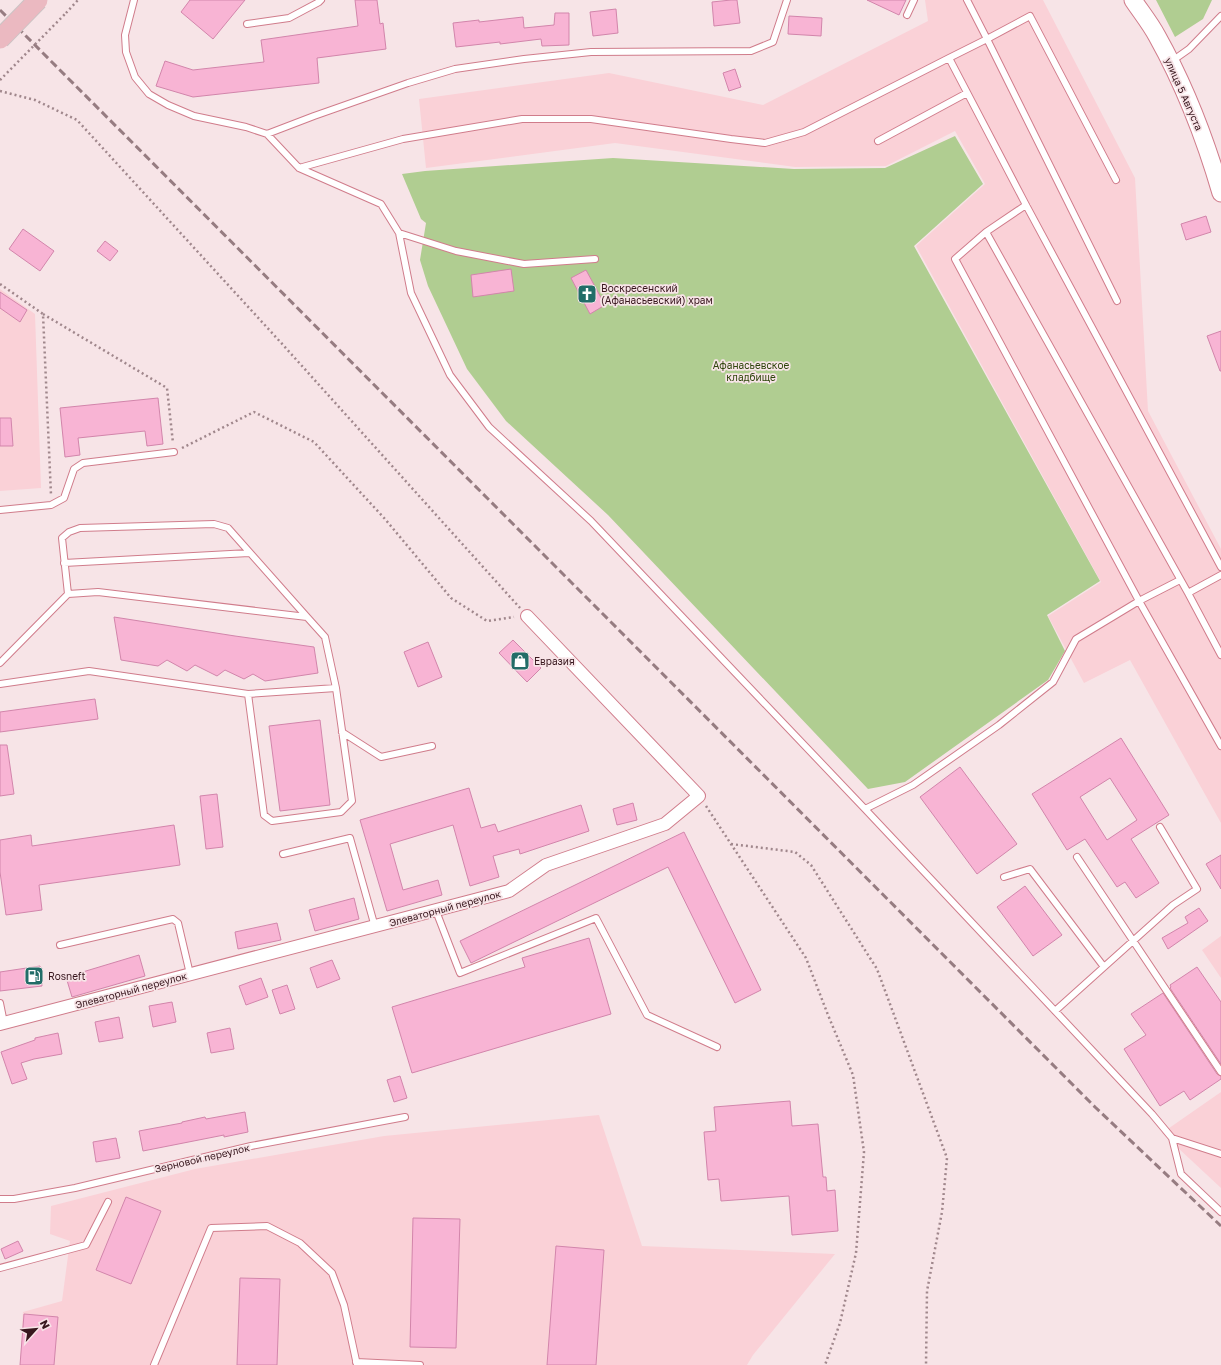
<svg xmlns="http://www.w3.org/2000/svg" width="1221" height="1365" viewBox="0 0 1221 1365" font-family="'Golos Text',sans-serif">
  <rect width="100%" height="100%" fill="#f7e4e7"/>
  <path fill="#fad1d7" d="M925,0H1043L1135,178L1148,411L1221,549V823L1130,660L1084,683L1048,616L1101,582L916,246L985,184L955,131L886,166L795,167L615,143L426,168L419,99L609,73L763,105L928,21Z
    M0,289L35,314L41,488L0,491Z
    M1221,936V978L1202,950Z
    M1221,1092V1188L1162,1133Z
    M599,1115L642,1246L835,1254L753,1355L747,1365H20L23,1312L62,1301L70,1241L50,1234L51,1206L195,1169L384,1136Z"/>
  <path fill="#b0cd91" d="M1156,0H1212L1203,19L1175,37Z
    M955,136L983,184L914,246L1100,581L1047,615L1065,651L1048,680L905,782L868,789L608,515L506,421L467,369L428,286L420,260L426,223L421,219L402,174L425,171L613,158L794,169L885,168Z"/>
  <path fill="#f8b4d4" stroke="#d285ab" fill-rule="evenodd" d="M190,0H245L213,39L181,12Z
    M355,0H377L380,24L383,23L386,49L317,58L319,83L193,97L156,86L165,61L193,70L264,62L261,40L358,26Z
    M731,0H737L740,23L714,26L712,2Z
    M867,0H906L899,15Z
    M616,9L618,33L593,36L590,12Z
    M555,13H569V45L542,46L541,39L500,44V42L456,47L453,23L479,20V22L523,17L524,28L554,25Z
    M789,16L822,18L821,36L788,34Z
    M735,69L741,87L729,91L723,73Z
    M1206,216L1211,232L1186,240L1181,224Z
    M23,229L54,251L40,271L9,249Z
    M105,241L118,251L110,261L97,251Z
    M511,269L514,291L473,297L471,275Z
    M586,270L605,305L590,314L571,278Z
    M0,292L27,310L20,322L0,308Z
    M1221,331V371H1220L1207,336Z
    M158,398L163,444L147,446L145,431L78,438L80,455L65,457L60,408Z
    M0,418H11L13,446H0Z
    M114,617L235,636L314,647L318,673L265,681L253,674L244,679L225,670L217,676L195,665L187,671L167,660L158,666L121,660Z
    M513,640L541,668L527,682L499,653Z
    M428,642L442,677L418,687L404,652Z
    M95,699L98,719L0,732V712Z
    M320,720L330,805L280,811L269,726Z
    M1121,738L1169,815L1131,839L1159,883L1136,898L1125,882L1117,887L1085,839L1067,850L1032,794ZM1110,778L1137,820L1107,840L1080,797Z
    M0,745H7L14,794L0,796Z
    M960,767L1017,844L977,874L920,797Z
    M469,788L481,828L495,824L498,832L581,805L589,831L520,854L519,849L493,856L499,877L470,886L453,825L390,844L403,890L438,880L442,895L387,911L360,820Z
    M217,794L223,847L206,849L200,796Z
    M633,803L637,820L617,825L613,809Z
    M174,825L180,865L39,885L42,910L6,915L0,872V840L31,835L32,846Z
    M684,832L761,990L735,1003L668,867L471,963L460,941Z
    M1221,855V889L1206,864Z
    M1025,886L1062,935L1033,956L997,907Z
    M354,898L359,919L315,931L309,910Z
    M1199,908L1208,921L1168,949L1162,938L1188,923L1185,917Z
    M277,923L281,940L238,949L235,932Z
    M589,938L611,1014L412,1073L392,1007L525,967L522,958Z
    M139,955L145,976L72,997L66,977Z
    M332,960L340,979L317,988L310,968Z
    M40,966L42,986L0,991V972Z
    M1197,967L1221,1002V1064L1170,988L1171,987L1170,985Z
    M261,978L268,997L246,1005L239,986Z
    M287,985L295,1009L280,1014L272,990Z
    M1163,993L1217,1074L1221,1076V1079L1190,1100L1184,1091L1160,1106L1124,1049L1146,1035L1131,1014Z
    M172,1002L176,1022L153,1027L149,1006Z
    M119,1017L123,1038L99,1042L95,1022Z
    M230,1028L234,1049L211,1053L207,1033Z
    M58,1033L62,1054L34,1059L21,1063L27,1079L12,1084L1,1052L35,1040V1038Z
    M400,1076L407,1098L394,1102L387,1080Z
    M790,1101L792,1126L818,1124L823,1177H826L827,1191L835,1190L838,1231L792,1235L789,1196L721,1201L719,1179L708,1180L704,1132L716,1131L714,1107Z
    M245,1112L248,1132L224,1137V1135L143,1151L139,1131L182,1123V1122L205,1117L206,1119Z
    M116,1138L120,1158L96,1162L93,1142Z
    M126,1197L161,1211L131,1284L96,1270Z
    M413,1218L460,1219L456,1348L410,1347Z
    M18,1241L23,1251L5,1259L1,1249Z
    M556,1246L604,1250L596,1365H547Z
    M240,1278L280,1279L277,1365H237Z
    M24,1314L58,1317L54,1365H20Z"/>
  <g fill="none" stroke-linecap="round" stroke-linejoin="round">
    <defs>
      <path id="service" d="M134,0L125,35L126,52L135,77L149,94L168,105L194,116L246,127L267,134L314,116L408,83L455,69L524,59L591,52L751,51L773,42L787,0
        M967,0L987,39L1030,16L1116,180
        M907,15L914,0
        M247,24L289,18L319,2L321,0
        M949,58L987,39L1117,301
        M1172,61L1189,49L1221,16
        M267,134L299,168L381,204L399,233L411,293L450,375L489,427L591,521L865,809L1152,1114L1172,1138L1181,1174L1221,1212
        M878,141L967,93
        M299,168L403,139L522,119H591L731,139L765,143L804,132L949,58L1026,205L1221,567
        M1026,205L986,232L1188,593L1221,655
        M986,232L955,259L1139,601L1221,746
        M399,233L456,251L524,264L595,259
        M0,510L51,505L64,498L74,469L83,463L174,452
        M64,563L249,553
        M1188,593L1221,575
        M68,594L62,538L69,532L80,528L214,524L228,528L307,617
        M0,663L68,594L98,592L307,617L325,637L336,688
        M0,684L89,671L248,694L336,688L352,801L341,812L272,821L264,815L248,694
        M342,732L381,757L432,746
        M865,809L913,785L999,725L1053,682L1076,639L1139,601L1180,580
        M283,854L350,838L375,927
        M1077,857L1221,1072
        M1004,877L1030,869L1104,967
        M436,911L460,973L596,918L647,1015L717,1047
        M60,945L173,919L178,923L190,974
        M0,1003L4,1023
        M1055,1011L1173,905L1197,889L1160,827
        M1172,1138L1221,1154
        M0,1199H14L75,1188L251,1146L405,1117
        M0,1268L86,1245L108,1202
        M356,1362L420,1365
        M154,1365L211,1228L267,1226L300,1243L332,1273L344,1305L357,1365"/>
      <path id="minor" d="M0,1024L509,891L546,865L665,824L699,796L527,616"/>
      <path id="secondary" d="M1133,0C1141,12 1150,23 1157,36C1185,86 1205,138 1221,193"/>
    </defs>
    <use href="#service" stroke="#d07c8b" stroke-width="8"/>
    <use href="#minor" stroke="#d07c8b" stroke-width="14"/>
    <use href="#secondary" stroke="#d07c8b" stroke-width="19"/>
    <path stroke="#a0878c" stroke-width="2.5" stroke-dasharray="2 3" stroke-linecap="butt" d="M66,13L78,0
      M0,91L35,100L77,120L284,346L520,608
      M0,284L43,314L51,495
      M43,314L167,388L173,443
      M182,448L254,412L314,442L385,519L451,598L487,621L514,617
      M706,806L806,958L828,1015L853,1075L864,1152L856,1253L840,1323L825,1365
      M731,844L795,852L811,865L877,969L947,1158L942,1212L927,1291L926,1365"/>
    <use href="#service" stroke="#fff" stroke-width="6"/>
    <use href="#minor" stroke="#fff" stroke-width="12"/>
    <use href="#secondary" stroke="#fff" stroke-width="17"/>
    <path stroke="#967c81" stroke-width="1" d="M0,34L34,0
      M0,43L43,0"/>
    <path stroke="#967c81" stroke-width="3" stroke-dasharray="8 4" stroke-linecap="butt" d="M0,10L1095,1107L1221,1226"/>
    <defs>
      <path id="primary-bridge" d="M0,39L38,0"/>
    </defs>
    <use href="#primary-bridge" stroke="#cbc3c4" stroke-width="21" stroke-linecap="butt"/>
    <path stroke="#a0878c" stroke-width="2.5" stroke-dasharray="2 3" stroke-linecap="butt" d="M0,80L66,13"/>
    <use href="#primary-bridge" stroke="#ebb9c1" stroke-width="19"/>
  </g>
  <defs>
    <symbol id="church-square" viewBox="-11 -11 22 22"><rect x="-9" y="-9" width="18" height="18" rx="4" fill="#226d68" stroke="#f7e4e7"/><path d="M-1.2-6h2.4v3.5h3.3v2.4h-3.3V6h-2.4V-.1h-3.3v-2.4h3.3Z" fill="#fff"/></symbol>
    <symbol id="shop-square" viewBox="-11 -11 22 22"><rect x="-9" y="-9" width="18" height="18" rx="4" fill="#226d68" stroke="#f7e4e7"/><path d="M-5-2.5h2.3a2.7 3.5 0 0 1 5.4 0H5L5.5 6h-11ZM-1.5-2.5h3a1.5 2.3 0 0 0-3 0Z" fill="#fff"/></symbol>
    <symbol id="fuel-square" viewBox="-11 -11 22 22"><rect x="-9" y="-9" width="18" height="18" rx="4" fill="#226d68" stroke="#f7e4e7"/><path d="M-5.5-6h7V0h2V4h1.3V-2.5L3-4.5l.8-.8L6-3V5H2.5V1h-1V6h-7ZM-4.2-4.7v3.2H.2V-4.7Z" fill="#fff"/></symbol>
  </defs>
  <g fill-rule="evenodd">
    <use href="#church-square" x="576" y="283" width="22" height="22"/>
    <use href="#shop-square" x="509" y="650" width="22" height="22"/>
    <use href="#fuel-square" x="23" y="965" width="22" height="22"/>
  </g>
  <g text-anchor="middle" stroke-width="3.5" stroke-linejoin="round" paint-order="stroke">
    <g font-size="10" fill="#38171e" stroke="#f7e4e7">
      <text transform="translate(1184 94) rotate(66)" y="4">улица 5 Августа</text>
      <text transform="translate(445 908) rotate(-15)" y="4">Элеваторный переулок</text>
      <text transform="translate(131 990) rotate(-15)" y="4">Элеваторный переулок</text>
      <text transform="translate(202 1158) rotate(-13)" y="4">Зерновой переулок</text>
    </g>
    <g font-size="10" fill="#38171e" stroke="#f7e4e7" text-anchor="start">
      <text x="601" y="292">Воскресенский<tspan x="601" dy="12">(Афанасьевский) храм</tspan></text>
      <text x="534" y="665">Евразия</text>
      <text x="48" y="980">Rosneft</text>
    </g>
    <g font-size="10" fill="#2f450c" stroke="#f7e4e7">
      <text x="751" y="369">Афанасьевское<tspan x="751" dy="12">кладбище</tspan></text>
    </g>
  </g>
  <g transform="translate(36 1329) rotate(63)" stroke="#f7e4e7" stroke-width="3" paint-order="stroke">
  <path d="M0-3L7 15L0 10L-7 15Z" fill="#38171e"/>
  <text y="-6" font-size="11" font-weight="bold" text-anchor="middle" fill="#38171e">N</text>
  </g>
</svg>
